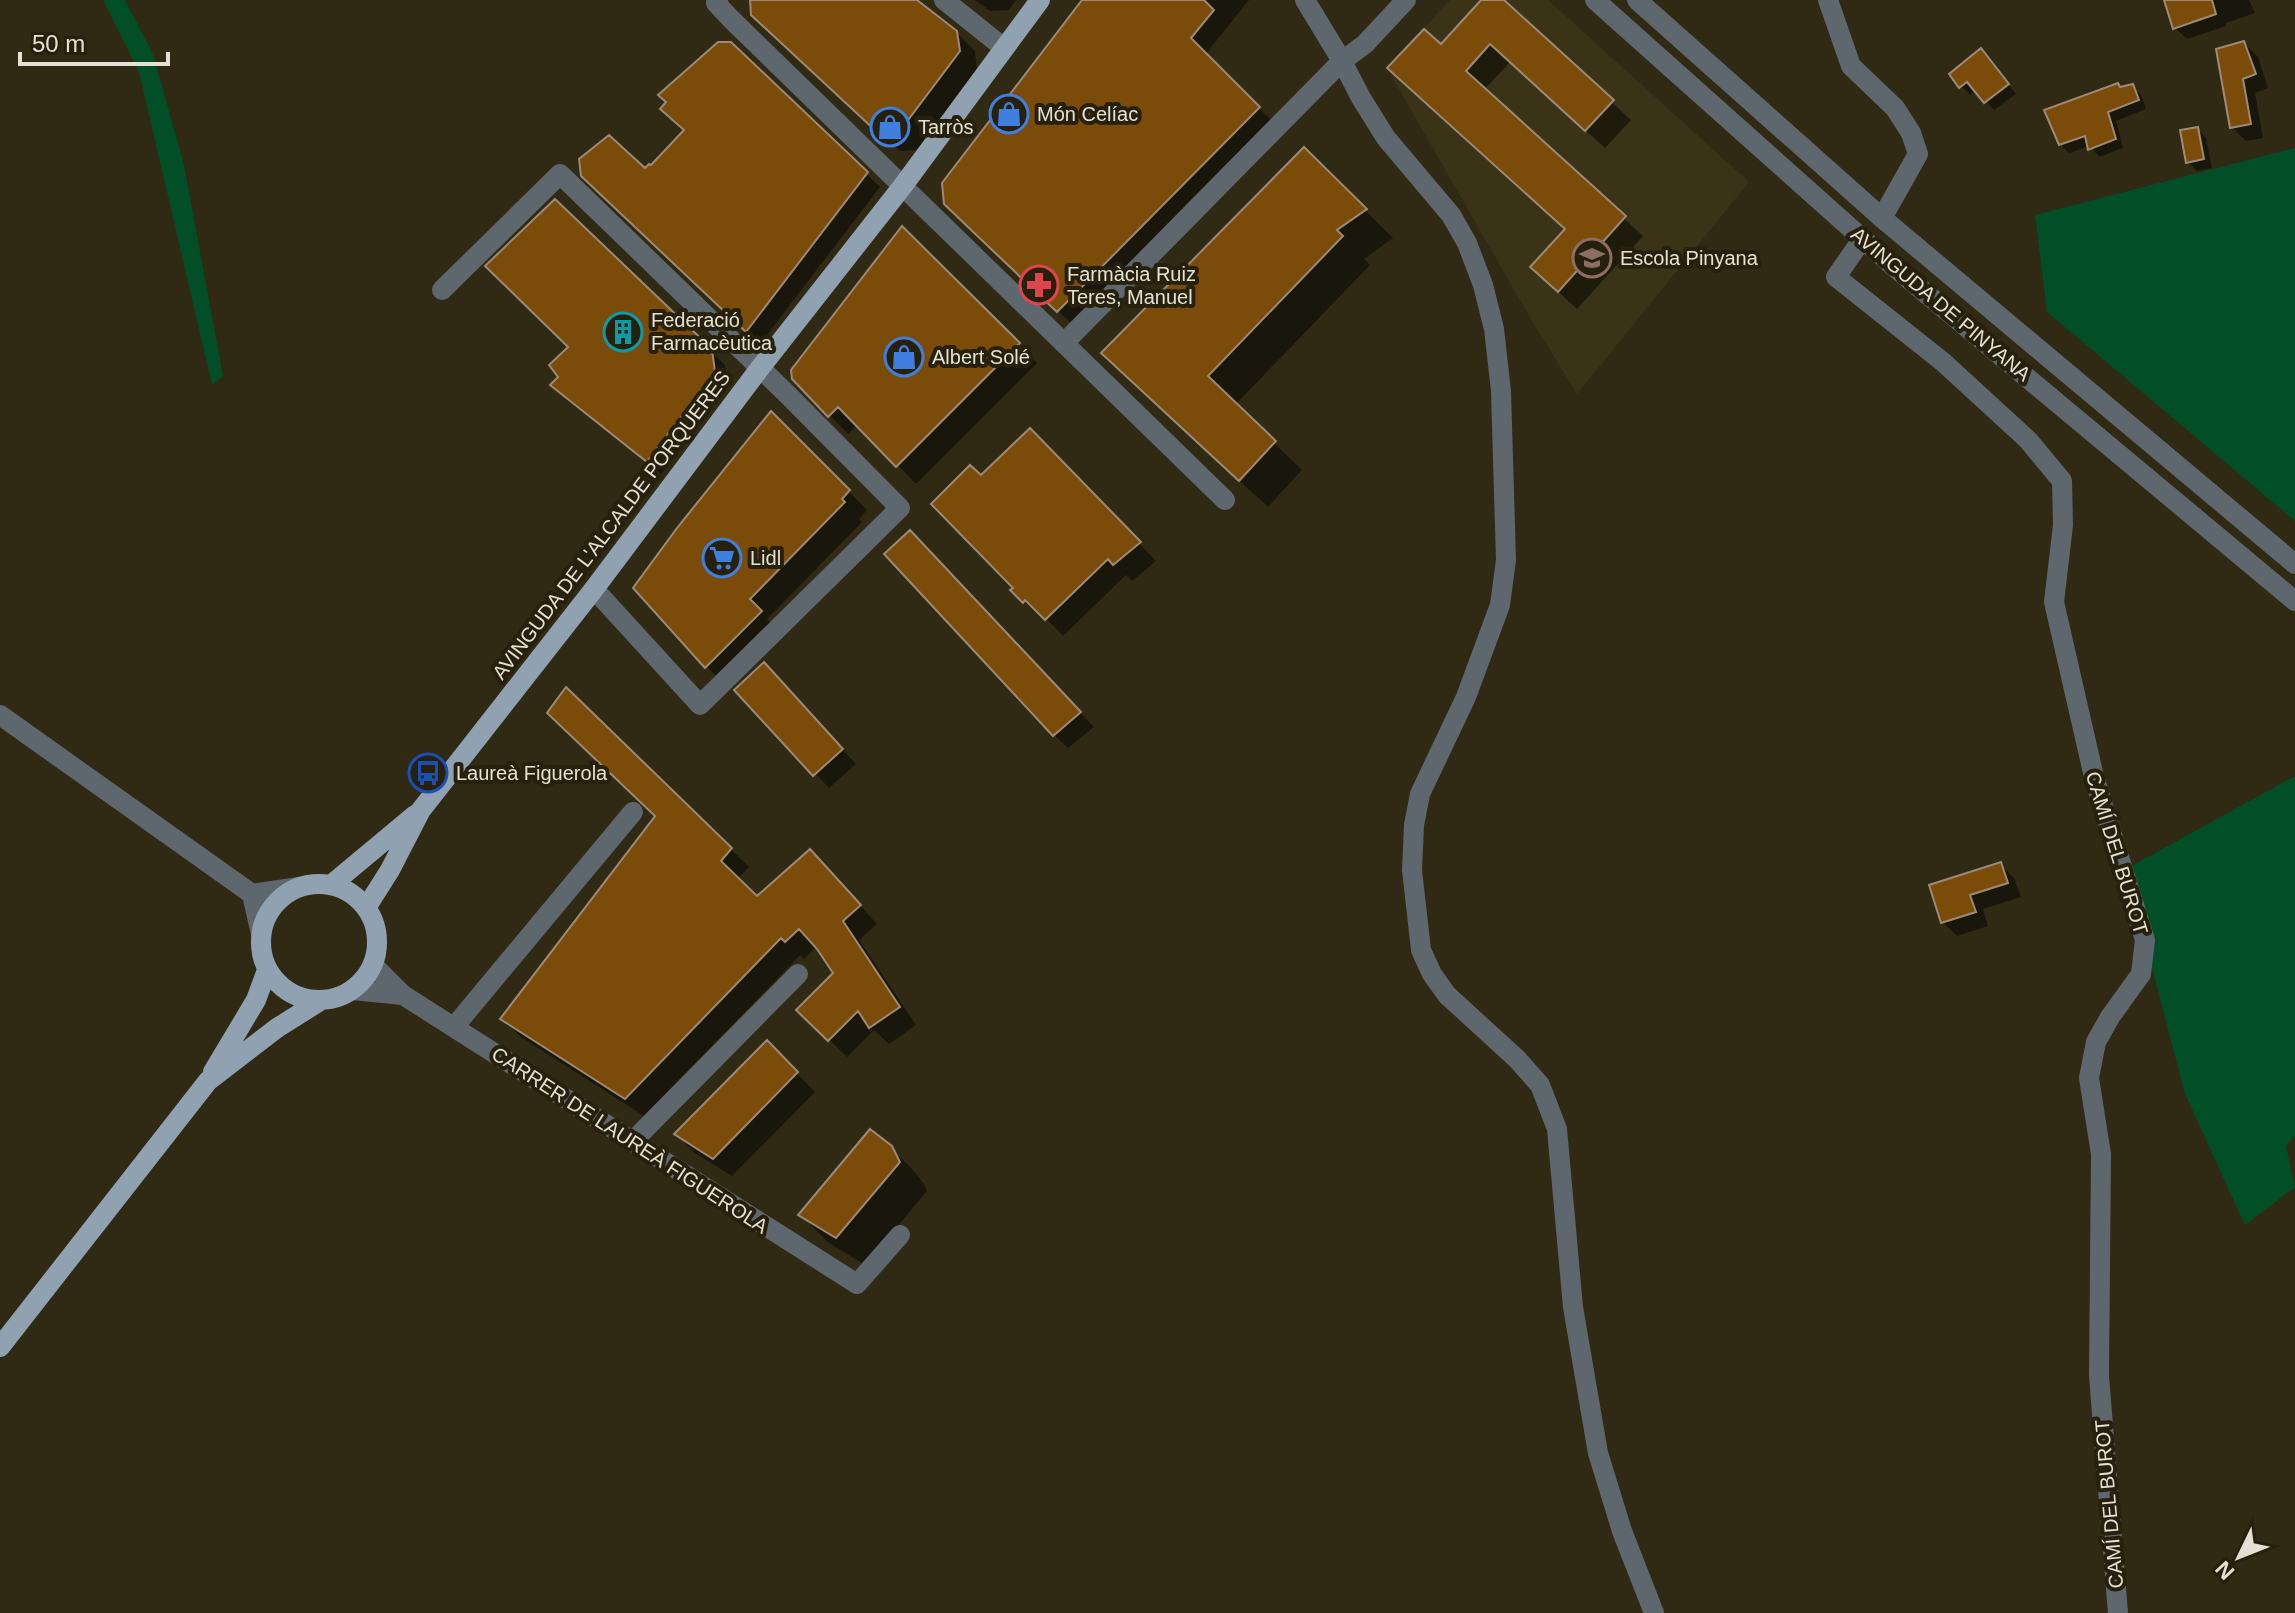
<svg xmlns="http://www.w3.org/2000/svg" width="2295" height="1613" viewBox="0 0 2295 1613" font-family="Arial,sans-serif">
  <rect width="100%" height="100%" fill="#302a15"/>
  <path fill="#3b3317" d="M1450,0H1548L1749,182L1577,394L1532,321L1387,68Z"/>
  <path fill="#014e27" d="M103,0H125L153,54L184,165L223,376L212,385L139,72Z
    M2295,148V521L2047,312L2035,215Z
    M2295,776V1136L2286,1146L2295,1187L2245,1225L2185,1094L2126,869Z"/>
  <path fill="#0007" d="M752,0H914L956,32L975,51L977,70L917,150L900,151L772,33Z
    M975,0H1016L1009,10L990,11Z
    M1085,0H1249L1205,55L1275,124L1074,326L959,216Z
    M1484,0H1501L1631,120L1605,148L1510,62L1484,90L1643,236L1577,309L1552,286L1567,230L1442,47Z
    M2166,0H2249L2255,13L2226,23V26L2187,39L2175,28Z
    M2244,43L2258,57L2268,88L2255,93L2263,138L2246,141L2232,127Z
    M730,44L880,187L760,344L583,175L645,171L651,168L686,131Z
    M1989,60L2016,94L1994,110L1976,90L1970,95L1961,86Z
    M2132,86L2141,95L2146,109L2116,121L2123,148L2099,157L2090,146L2069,153L2060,144Z
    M2197,129L2206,138L2212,168L2197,171L2188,162Z
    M1304,150L1393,238L1364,259L1370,265L1235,405L1302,470L1268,507L1132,381Z
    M555,201L725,365L728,386L661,474L566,399L553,385L560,377L571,347Z
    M902,229L1037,363L916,484L858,424L848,434L794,378Z
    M772,414L867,510L859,519L862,522L767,619L779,631L725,686L635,588Z
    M1030,431L1156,561L1132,581L1126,575L1063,636L1044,616L1041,618L1013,590L1016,588L981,478Z
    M924,546L1094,727L1068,748L1054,735Z
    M778,679L856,764L829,788L737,690Z
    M567,690L749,867L737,879L757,899L827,869L877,924L859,940L916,1025L889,1044L874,1030L847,1057L799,1010L836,973L817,946L804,959L800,955L644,1116L521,1037L503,1019L657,817Z
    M2000,864L2014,878L2021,897L1983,909L1988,926L1957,936L1943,922Z
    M767,1043L815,1092L732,1176L695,1153L677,1134Z
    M882,1139L911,1168L924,1184L927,1191L865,1265L829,1243L801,1215Z"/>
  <path fill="#7b4c09" stroke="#9c8977" stroke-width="2" d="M750,0H917L957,31L960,51L899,132L879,134L751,15Z
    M1082,0H1204L1214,10L1191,38L1260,107L1057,312L944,204L942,183Z
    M1481,0H1504L1614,100L1585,131L1490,44L1466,71L1626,216L1558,292L1530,267L1565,229L1387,68L1424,29L1441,44Z
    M2164,0H2212L2216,14L2173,29Z
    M2244,41L2256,74L2243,79L2251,124L2230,128L2216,49Z
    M718,42H731L868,172L746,332L581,176L579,159L609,135L645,168L649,164L651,165L684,130L660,109L666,102L658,95Z
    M1981,48L2009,84L1984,103L1967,82L1959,88L1949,74Z
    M2118,83L2120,87L2133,84L2139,100L2108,112L2116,139L2088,150L2085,136L2059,145L2044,110Z
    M2198,127L2204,159L2186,163L2180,130Z
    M1304,147L1367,209L1337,230L1343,236L1208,376L1276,441L1239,481L1101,353Z
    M555,199L712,349L715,372L647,462L550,385L558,377L549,365L568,347L485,266Z
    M902,226L1020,343L896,467L838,407L828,417L792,379L791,370Z
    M771,411L850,490L842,499L845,502L750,599L762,611L705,668L633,588L677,528Z
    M1030,428L1141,542L1113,565L1108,559L1045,620L1025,600L1023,603L1010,590L1013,588L931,504L970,465L981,475Z
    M910,530L1081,712L1053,736L884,554Z
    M764,662L843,749L813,776L734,690Z
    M566,687L732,848L721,861L757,896L810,849L861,905L843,921L900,1007L869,1028L858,1011L828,1041L796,1010L833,973L817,949L799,929L785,942L781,938L625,1099L500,1019L655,816L547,713Z
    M2001,862L2008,883L1970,895L1976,912L1941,923L1929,885Z
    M767,1040L798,1072L713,1159L674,1134Z
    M870,1129L892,1146L900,1162L836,1238L798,1215Z"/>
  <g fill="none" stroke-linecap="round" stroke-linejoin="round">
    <path stroke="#5e666e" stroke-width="20" d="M718,0L716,3L731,19L1225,500
      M944,0L1004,48
      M1305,0L1342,61L1361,98L1386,138L1451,215L1467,243L1483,285L1494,329L1501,391L1506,560L1500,605L1466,697L1420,794L1414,825L1412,870L1421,950L1432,974L1447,995L1517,1059L1540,1085L1557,1129L1573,1307L1598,1453L1622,1531L1654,1613
      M1828,0L1851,66L1895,108L1911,133L1918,154L1882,218
      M1863,238L1836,277L1943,362L2028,440L2062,481L2063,525L2054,602L2094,777L2145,940L2141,974L2110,1017L2096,1042L2089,1078L2101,1154L2099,1376L2118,1613
      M442,290L560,174L788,395L900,508L700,705L594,589
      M1064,343L1342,61L1365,44L1406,0
      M0,715L252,894L299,887
      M252,894L261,934
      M373,965L403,995L857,1284L900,1235
      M353,990L403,995
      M454,1027L633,812
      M633,1141L798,974"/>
    <path stroke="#5e666e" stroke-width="20" d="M1595,0L1892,265L2295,601
      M1637,0L1882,218L2295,564"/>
    <path stroke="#90a1b1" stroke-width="20" d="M261 942a58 58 0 1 1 116 0a58 58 0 1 1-116 0Z
      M331,885L415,815
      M366,908L390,870L421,810L594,589L760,368L902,187L1040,0
      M213,1072L256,1000L267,970
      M0,1347L208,1081L277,1028L320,1001"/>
  </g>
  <defs>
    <symbol id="shop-ring" viewBox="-11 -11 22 22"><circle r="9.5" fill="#26200c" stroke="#3f7fe0" stroke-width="1.5"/><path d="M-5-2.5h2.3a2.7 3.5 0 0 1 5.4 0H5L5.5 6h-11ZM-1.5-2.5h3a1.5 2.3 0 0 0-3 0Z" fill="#3f7fe0"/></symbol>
    <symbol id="school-ring" viewBox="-11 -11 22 22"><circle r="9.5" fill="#26200c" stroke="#8d6e63" stroke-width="1.5"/><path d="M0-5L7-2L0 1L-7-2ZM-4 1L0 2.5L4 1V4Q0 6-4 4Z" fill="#8d6e63"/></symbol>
    <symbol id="pharmacy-ring" viewBox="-11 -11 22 22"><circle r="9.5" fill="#26200c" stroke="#e0444e" stroke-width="1.5"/><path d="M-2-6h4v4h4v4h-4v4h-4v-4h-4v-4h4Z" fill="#e0444e"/></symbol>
    <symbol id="building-ring" viewBox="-11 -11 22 22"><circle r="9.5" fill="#26200c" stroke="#0f9aa8" stroke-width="1.5"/><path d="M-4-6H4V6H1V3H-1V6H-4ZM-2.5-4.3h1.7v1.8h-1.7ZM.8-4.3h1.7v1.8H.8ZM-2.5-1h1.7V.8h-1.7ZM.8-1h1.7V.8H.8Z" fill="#0f9aa8"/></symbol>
    <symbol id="supermarket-ring" viewBox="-11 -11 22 22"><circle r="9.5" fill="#26200c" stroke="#3f7fe0" stroke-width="1.5"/><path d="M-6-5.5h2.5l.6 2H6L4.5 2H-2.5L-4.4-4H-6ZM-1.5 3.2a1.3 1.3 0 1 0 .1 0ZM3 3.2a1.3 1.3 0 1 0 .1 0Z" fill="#3f7fe0"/></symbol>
    <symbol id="bus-ring" viewBox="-11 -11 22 22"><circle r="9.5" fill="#26200c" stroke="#1a4fb4" stroke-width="1.5"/><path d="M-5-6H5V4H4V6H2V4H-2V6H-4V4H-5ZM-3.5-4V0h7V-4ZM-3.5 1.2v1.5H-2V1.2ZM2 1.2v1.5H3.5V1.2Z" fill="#1a4fb4"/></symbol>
  </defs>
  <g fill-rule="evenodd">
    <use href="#shop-ring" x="987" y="92" width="44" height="44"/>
    <use href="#shop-ring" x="868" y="105" width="44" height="44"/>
    <use href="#school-ring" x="1570" y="236" width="44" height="44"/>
    <use href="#pharmacy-ring" x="1017" y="263" width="44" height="44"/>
    <use href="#building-ring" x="601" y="310" width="44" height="44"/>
    <use href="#shop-ring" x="882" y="335" width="44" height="44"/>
    <use href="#supermarket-ring" x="700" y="536" width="44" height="44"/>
    <use href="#bus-ring" x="406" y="751" width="44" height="44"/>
  </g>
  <g text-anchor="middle" stroke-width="8" stroke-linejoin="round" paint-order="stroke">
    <g font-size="20" fill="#e4e0d4" stroke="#26200c" text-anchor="start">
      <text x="1037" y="121">Món Celíac</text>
      <text x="918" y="134">Tarròs</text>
      <text x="1620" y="265">Escola Pinyana</text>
      <text x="1067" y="281">Farmàcia Ruiz<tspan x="1067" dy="23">Teres, Manuel</tspan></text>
      <text x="651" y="327">Federació<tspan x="651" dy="23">Farmacèutica</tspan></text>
      <text x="932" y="364">Albert Solé</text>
      <text x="750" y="565">Lidl</text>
      <text x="456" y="780">Laureà Figuerola</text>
    </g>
    <g font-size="20" fill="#e4e0d4" stroke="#26200c">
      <text transform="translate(1941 304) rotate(40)" y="7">AVINGUDA DE PINYANA</text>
      <text transform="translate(611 525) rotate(-53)" y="7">AVINGUDA DE L'ALCALDE PORQUERES</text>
      <text transform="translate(2117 853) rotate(73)" y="7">CAMÍ DEL BUROT</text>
      <text transform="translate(630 1140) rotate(33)" y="7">CARRER DE LAUREÀ FIGUEROLA</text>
      <text transform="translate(2109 1504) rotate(-95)" y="7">CAMÍ DEL BUROT</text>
    </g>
  </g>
  <g transform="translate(2239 1557) rotate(227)" stroke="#26200c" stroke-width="6" paint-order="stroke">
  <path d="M0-6L14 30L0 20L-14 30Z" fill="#e4e0d4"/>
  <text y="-12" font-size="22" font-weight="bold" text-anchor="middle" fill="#e4e0d4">N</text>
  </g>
  <path d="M20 52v12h148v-12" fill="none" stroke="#e4e0d4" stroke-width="4"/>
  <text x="32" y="52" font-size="24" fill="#e4e0d4" stroke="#26200c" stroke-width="6" paint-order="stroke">50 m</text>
</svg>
